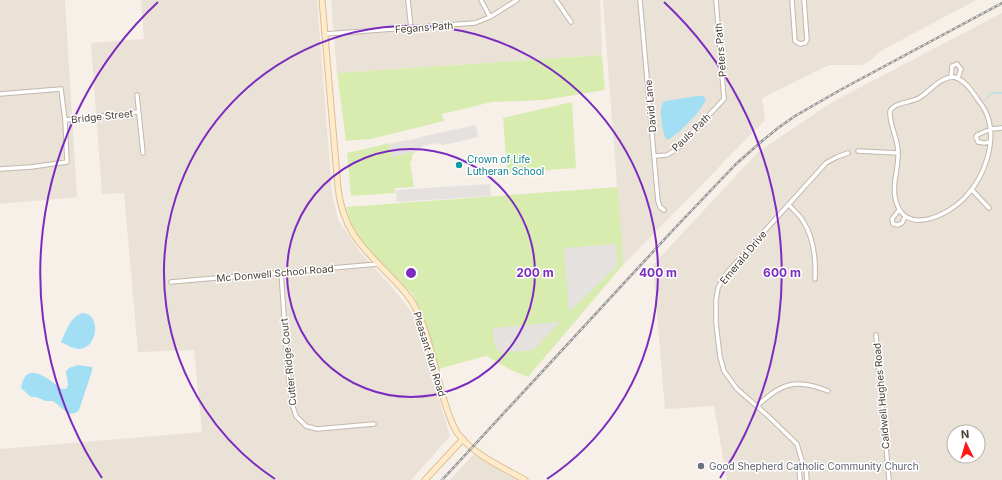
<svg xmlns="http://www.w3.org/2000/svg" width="1002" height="480" viewBox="0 0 1002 480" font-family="Inter,sans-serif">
  <rect width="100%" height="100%" fill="#f6f0e9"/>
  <path fill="#eae1d7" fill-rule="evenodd" d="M0,0H65L77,197L0,204Z
    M141,0H317L332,194L338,220L360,252L391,286L414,315L450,436L411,480H0V449L202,432L194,350L138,352L124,193L102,194L91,43L144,39Z
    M331,0H600L602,55L337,73Z
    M603,0H976L879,52L870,61L862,65H829L762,98L765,120L623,265Z
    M1002,13V480H727L714,406L665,409L653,265L758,152L832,102ZM954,432H978V456H954Z
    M474,454L518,480H450Z"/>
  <path fill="#d9ecb0" d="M602,55L605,90L544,100L492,102L442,114L444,121L371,139L346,141L337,73Z
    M572,102L576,168L507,173L503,118Z
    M390,143L389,144L414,152L415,154L412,155V161L410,162L414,187L395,188V193L351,196L347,153Z
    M618,187L623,265L528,377L511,370L486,356L438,369L423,315L412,293L385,269L353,232L346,207Z"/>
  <path fill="#e4e1de" d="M476,125L478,137L443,145L436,143L422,146L421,150L392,157L389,144L419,138L420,140V137Z
    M490,184L491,196L397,202L396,190Z
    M616,244L618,265L569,312L564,248Z
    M560,322L533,350L501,353L494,344L493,328Z"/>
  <path fill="#a2dff5" d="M697,96H702L706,98C705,108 676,137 667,140C663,136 659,111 662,105C663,102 664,102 666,101Z
    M83,313C102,315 97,348 80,349C73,349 67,345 61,342C66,332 70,316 83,313Z
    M78,365L92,367V371L79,410L75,413L69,414L53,401H46L36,397H31L21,388C26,358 49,380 62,389H66L68,385L66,371L69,368Z"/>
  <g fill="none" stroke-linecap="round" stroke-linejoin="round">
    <path stroke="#a2dff5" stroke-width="1" d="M985,100L992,93H1002"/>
    <defs>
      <path id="minor" d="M408,0L411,28
        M481,0L490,17
        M556,0L571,22
        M640,0L658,201L660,207L664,210
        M792,0L795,41L800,44L805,43L807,40L804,0
        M325,34L475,23L490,17L517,0
        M951,77L952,66L957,64L961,69L958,78
        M954,77C965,80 972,91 978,100C983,106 987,113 989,121C995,145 984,176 968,194C951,215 902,239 895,197C892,183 899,167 898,152C898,138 889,125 890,111C895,102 910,103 919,98C931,91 939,77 954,77Z
        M0,94L61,89L65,120L67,162L31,167L0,169
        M137,95L143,153
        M65,120L138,112
        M990,142L984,143L978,142L976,137L977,135L991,129L1002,128
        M858,151L898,153
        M654,156L667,155L677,149L724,99L716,0
        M972,190L989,208
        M789,205C793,210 800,215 803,221C814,238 816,259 815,279
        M899,210L892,219L893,224L898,225L902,223L905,217
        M281,272L288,372L292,404L296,416L306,426L317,429L374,424
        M171,282L378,264
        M876,335L889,480
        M757,406C781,383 796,378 828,391
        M800,480L799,467L802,461
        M807,480L806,467L802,461L797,444L767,415L737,389L724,371L720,357L716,323V300L718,288L725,275L826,163L837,157L848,153"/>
      <path id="secondary" d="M322,0L338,188C343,231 362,247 391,277C399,285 408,294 414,305C429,332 435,370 444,400C448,412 451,424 458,434C474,455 502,467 525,480
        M425,480L463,439"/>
    </defs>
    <use href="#minor" stroke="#c2b7ab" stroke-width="5.5"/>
    <use href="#secondary" stroke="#dbc098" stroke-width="7"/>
    <use href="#minor" stroke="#fff" stroke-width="3.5"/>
    <use href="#secondary" stroke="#ffebca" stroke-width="5"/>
    <defs>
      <path id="rail" d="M442,480L674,229L736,164L762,141L778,128L795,116L842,89L1002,3"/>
    </defs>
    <use href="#rail" stroke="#989898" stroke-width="2.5"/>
    <use href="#rail" stroke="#fff" stroke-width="1" stroke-dasharray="3" stroke-linecap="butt"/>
  </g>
  <g fill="none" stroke="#7b2cbf" stroke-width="2">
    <circle cx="411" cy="273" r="124"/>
    <path d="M275 479A247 247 0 1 1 547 479"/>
    <path d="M102 478A371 371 0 0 1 158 2M664 2A371 371 0 0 1 720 478"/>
  </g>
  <circle fill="#0f9aa8" stroke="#fff" stroke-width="1.5" cx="459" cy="165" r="4"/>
  <circle fill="#6b7280" stroke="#fff" stroke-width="1.5" cx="701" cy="466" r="4"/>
  <g text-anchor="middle" stroke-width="3" stroke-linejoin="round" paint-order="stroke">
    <g font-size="10" fill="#4a4037" stroke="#fff">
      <text transform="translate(424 27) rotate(-4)" y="4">Fegans Path</text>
      <text transform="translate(720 50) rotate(-95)" y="4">Peters Path</text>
      <text transform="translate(650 106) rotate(-95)" y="4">David Lane</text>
      <text transform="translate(102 116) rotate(-6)" y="4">Bridge Street</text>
      <text transform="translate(691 132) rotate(-44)" y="4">Pauls Path</text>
      <text transform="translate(743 257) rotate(-50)" y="4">Emerald Drive</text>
      <text transform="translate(275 273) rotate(-5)" y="4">Mc Donwell School Road</text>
      <text transform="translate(430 354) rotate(73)" y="4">Pleasant Run Road</text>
      <text transform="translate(288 362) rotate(-96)" y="4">Cutter Ridge Court</text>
      <text transform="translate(881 396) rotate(-95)" y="4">Caldwell Hughes Road</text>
    </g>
    <g font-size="10" fill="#0d838f" stroke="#fff" text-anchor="start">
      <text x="467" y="163">Crown of Life<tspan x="467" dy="12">Lutheran School</tspan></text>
    </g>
    <g font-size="10" fill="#5b616d" stroke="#fff" text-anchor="start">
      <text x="709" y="470">Good Shepherd Catholic Community Church</text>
    </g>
  </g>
  <circle cx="411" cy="273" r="6" fill="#7b2cbf" stroke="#fff" stroke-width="2"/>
  <g font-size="12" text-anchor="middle" font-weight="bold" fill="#7b2cbf" stroke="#fff" stroke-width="3" stroke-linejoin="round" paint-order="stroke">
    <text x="535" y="277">200 m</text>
    <text x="658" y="277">400 m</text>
    <text x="782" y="277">600 m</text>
  </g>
  <g transform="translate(966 444) rotate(355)"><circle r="19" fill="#ffffff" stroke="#b7b3af"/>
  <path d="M0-3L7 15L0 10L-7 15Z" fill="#ff1917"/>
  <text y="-6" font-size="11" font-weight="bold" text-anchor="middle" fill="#4a4037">N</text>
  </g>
</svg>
